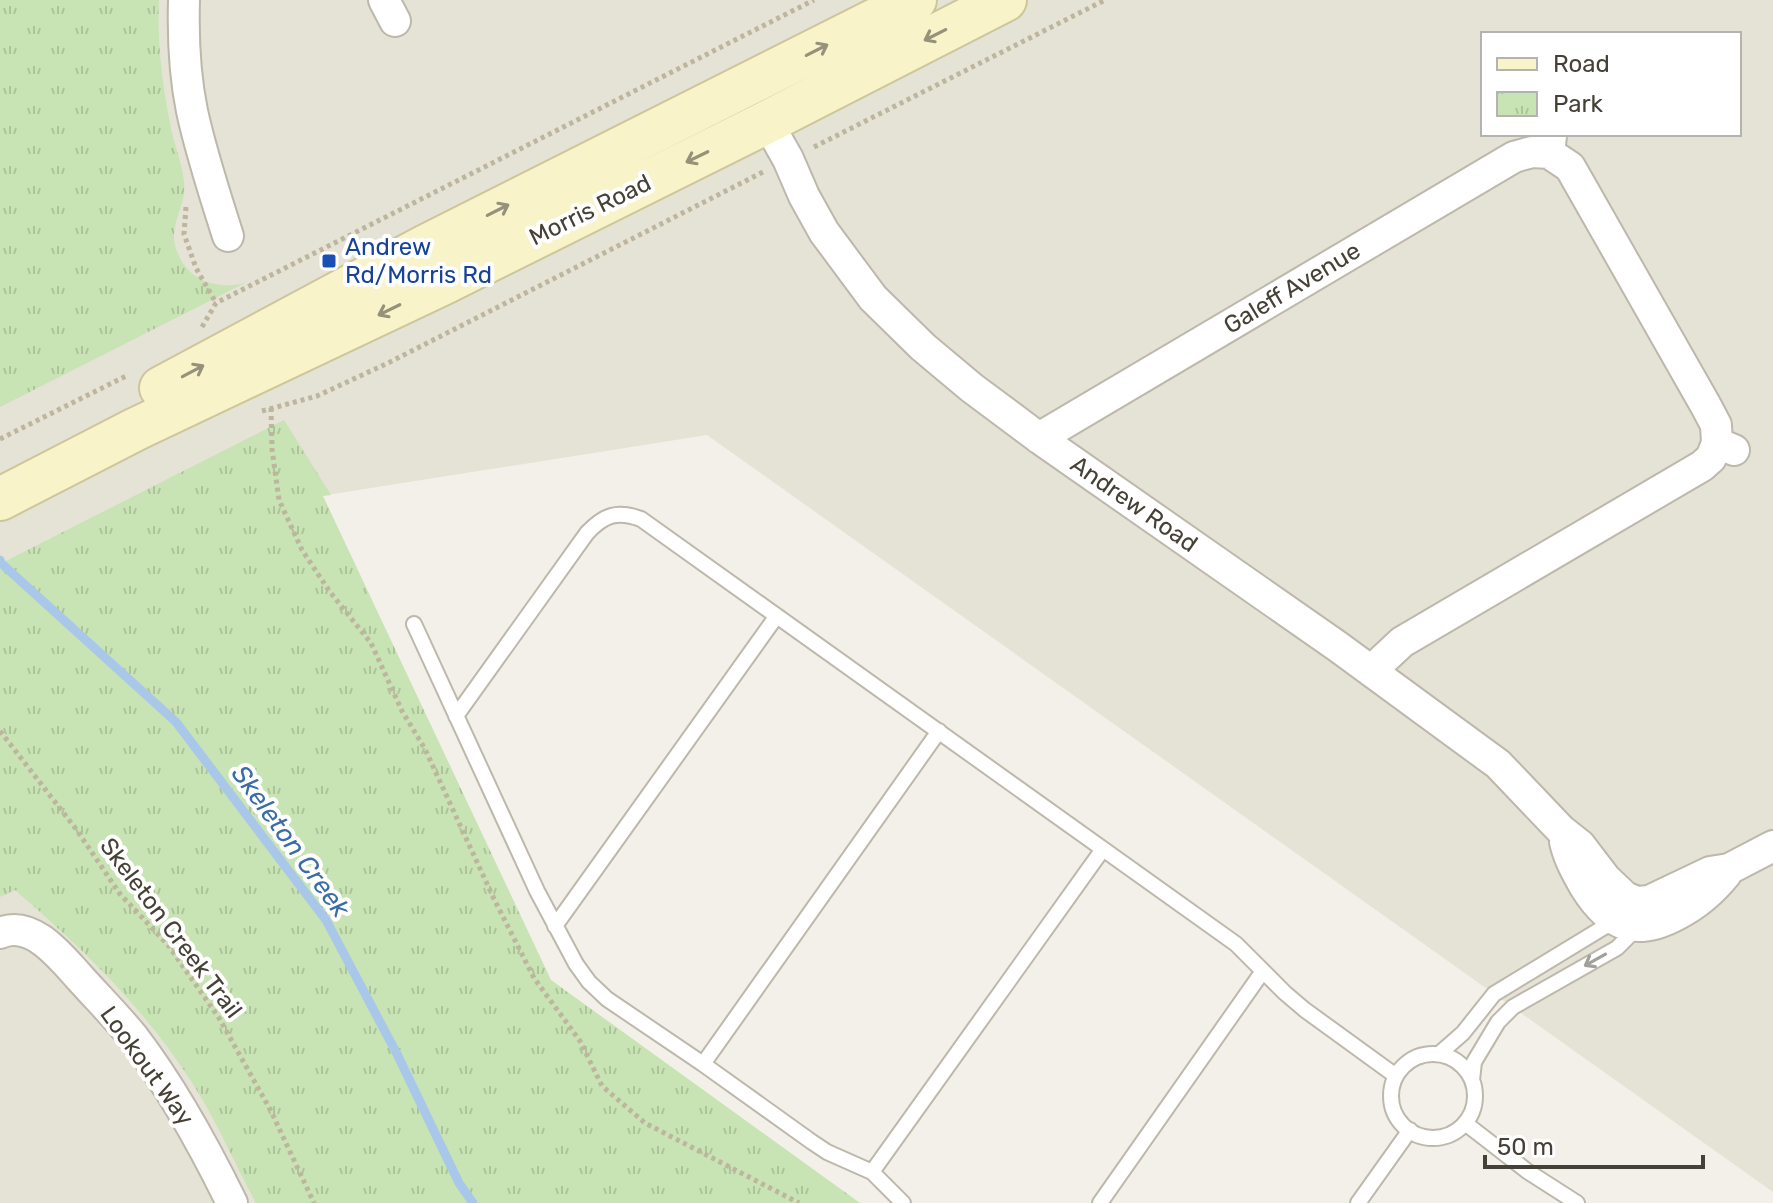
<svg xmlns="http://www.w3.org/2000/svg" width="1773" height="1203" viewBox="0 0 1773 1203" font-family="Rubik,sans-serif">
  <defs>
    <pattern id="park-tufts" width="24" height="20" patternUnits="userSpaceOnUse" patternTransform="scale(2)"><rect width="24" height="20" fill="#c8e3b4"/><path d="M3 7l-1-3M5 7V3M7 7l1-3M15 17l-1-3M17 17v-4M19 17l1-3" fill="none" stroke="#adc49b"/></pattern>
  </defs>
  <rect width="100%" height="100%" fill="#f2f0e8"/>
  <path fill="#e5e2d6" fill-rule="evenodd" d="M0,0H1773V1192L707,435L48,539L473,1203H0ZM1483,34H1739V134H1483Z"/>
  <path fill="url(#park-tufts)" d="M0,0H159C157,41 162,83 170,123C173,142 182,162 184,182C187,209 165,226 178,254C189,281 218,290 245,283L0,407Z
    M284,420L331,495L323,496L551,980L860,1203H256C235,1164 216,1120 193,1084C143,1006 83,949 15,890L0,897V564Z"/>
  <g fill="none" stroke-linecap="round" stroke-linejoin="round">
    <path stroke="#a9c8e9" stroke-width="9" d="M0,560L1,563L176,722L326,920L397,1054L459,1183L473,1203"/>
    <defs>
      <path id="lane" d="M414,624L537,891L576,964L589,982L607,999L703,1064L812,1142L827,1152L872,1172L903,1203
        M456,716L587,533C604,515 617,510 641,519L1236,944L1285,993L1305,1010L1396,1076
        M555,926L776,617
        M1439,1054L1463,1033L1494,994L1619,918
        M1391 1096a42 42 0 1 1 84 0a42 42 0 1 1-84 0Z
        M703,1064L939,731
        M1472,1080L1474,1062L1498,1022L1513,1007L1617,948L1631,934L1635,926
        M1465,1123L1527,1171L1577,1203
        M872,1172L1103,849
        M1100,1203L1263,971
        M1358,1203L1410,1130"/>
      <path id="street" d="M184,0C183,35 185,77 192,111C201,153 215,195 228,236
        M384,0L395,21
        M767,122L788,159L804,196L824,232L873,298L923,347L972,388L1039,438L1337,646L1498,764L1561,830L1580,845L1606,879L1625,897L1637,902L1649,901L1710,872L1729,869L1773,846
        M1551,136L1549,153L1570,167L1706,406L1716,425L1717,443L1734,450
        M1039,438L1514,157L1532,152L1549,153
        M1371,671L1402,642L1702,466L1711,458L1717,443
        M1565,842C1569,859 1577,873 1585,887C1610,927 1636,937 1678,914C1697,904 1713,890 1726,874
        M0,933C32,919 61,957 80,978C98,998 117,1017 134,1038C173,1089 204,1146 232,1203"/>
      <path id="secondary" d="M161,388L424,247L915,0
        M0,499L136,429L444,283L767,122L1005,0"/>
    </defs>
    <use href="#lane" stroke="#bdb8ab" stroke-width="18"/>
    <use href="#street" stroke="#bdb8ab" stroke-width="34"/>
    <use href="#secondary" stroke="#cec69b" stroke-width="46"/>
    <path stroke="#bdb59e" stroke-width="5" stroke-dasharray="4 4" stroke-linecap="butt" d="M814,147L1105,0
      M186,207L184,234L196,268L216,303
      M202,327L216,303L814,0
      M271,408L272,449L279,500L302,550L330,592L371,643L402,711L425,749L494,899L534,978L580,1041L602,1086L645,1123L799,1203
      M262,411L317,396L388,363L765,171
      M0,439L128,375
      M0,731L76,829L120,894L168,945L219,1018L271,1111L314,1203"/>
    <use href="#lane" stroke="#fff" stroke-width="14"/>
    <use href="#street" stroke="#fff" stroke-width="30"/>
    <use href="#secondary" stroke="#f9f3ca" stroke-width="42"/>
  </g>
  <defs><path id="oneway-shaft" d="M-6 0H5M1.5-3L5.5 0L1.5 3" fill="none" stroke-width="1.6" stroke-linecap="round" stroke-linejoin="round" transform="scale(2)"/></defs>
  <g stroke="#969179">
    <use href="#oneway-shaft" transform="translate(935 35) rotate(153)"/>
    <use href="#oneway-shaft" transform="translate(817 50) rotate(-27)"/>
    <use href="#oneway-shaft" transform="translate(697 157) rotate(154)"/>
    <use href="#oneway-shaft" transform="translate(498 210) rotate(-27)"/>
    <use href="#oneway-shaft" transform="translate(389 310) rotate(154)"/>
    <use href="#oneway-shaft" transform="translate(193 371) rotate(-28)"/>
  </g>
  <use stroke="#a2a09b" href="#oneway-shaft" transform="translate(1595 960) rotate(151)"/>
  <rect fill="#1a4fb4" stroke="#fff" stroke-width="3" x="321" y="253" width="16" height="16" rx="4"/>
  <g text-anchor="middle" stroke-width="8" stroke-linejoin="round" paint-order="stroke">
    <g font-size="24" fill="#454137" stroke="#fff">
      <text transform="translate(590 210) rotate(-26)" y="8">Morris Road</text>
      <text transform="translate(1292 288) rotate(-31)" y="8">Galeff Avenue</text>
      <text transform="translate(1134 504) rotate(35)" y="8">Andrew Road</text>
      <text transform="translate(171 928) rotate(53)" y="8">Skeleton Creek Trail</text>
      <text transform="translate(147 1066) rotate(54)" y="8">Lookout Way</text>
    </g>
    <g font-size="24" fill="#164399" stroke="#fff" text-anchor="start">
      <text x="345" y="255">Andrew<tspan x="345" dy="28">Rd/Morris Rd</tspan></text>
    </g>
    <g font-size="26" font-style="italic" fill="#3a6ca6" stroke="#fff">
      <text transform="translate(291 841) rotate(54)" y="9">Skeleton Creek</text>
    </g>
  </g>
  <rect x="1481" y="32" width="260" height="104" fill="#ffffff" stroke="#b5b3af" stroke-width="2"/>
  <rect x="1497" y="58" width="40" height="12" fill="#f9f3ca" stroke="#b5b3af" stroke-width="2"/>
  <text x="1553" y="72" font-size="24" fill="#454137">Road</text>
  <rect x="1497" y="92" width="40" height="24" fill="url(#park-tufts)" stroke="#b5b3af" stroke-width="2"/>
  <text x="1553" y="112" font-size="24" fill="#454137">Park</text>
  <path d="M1485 1155v12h218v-12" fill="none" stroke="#454137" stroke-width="4"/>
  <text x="1497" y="1155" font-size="24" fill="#454137" stroke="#ffffff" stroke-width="6" paint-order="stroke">50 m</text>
</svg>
